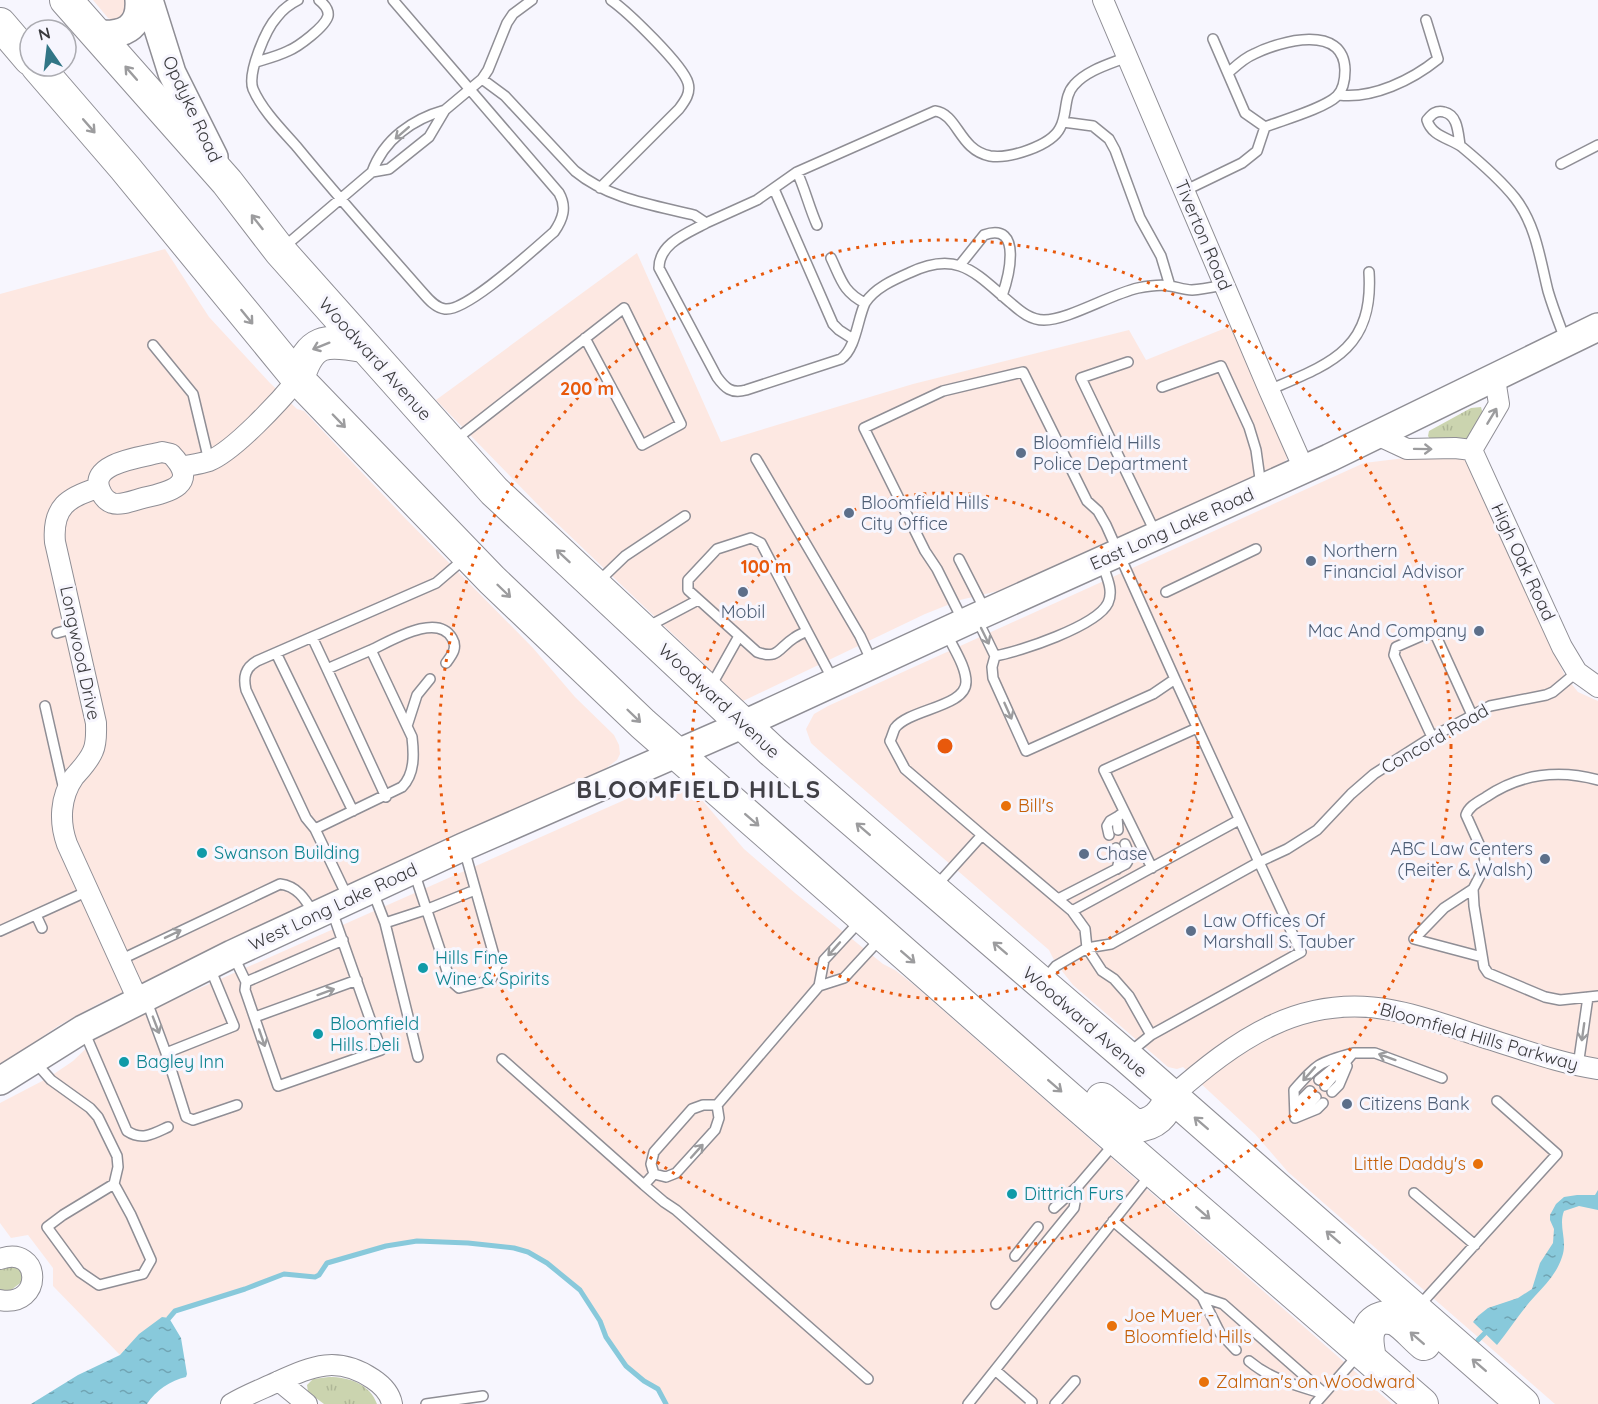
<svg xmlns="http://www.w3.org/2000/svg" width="1598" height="1404" viewBox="0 0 1598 1404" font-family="Quicksand,sans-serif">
  <defs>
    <pattern id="grass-tufts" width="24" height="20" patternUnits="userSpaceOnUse" patternTransform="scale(1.5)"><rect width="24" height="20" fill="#cbd4af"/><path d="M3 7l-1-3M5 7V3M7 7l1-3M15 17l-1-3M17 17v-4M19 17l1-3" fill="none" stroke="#afb797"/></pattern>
    <pattern id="water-ripples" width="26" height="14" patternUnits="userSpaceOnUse" patternTransform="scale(1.5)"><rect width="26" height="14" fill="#88c9db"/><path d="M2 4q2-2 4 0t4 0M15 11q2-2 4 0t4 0" fill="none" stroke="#70a4b3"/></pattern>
  </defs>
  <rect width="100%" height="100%" fill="#f7f6fe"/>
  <path fill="#fde8e2" d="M93,0H131L122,18L113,20L108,18Z
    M165,249L209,317L270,383L297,409L304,411L403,516L533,648L575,697L614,735L619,745L620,754L617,760L605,769L239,936L98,1004L58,1026L0,1066V294Z
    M637,253L721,442L913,384L1129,330L1146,360L1233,325L1286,451L1287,459L1282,464L998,591L960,600L925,614L743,701L544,511L436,400Z
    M1438,454L1458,455L1466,461L1565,676L1578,692L1598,701V1404H1555L1288,1172L1255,1134L1183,1067L1177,1069L1168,1067L1073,985L1055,962L1049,950L823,754L811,743L806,729L814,714L828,706L1364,463Z
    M661,786H674L688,790L702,800L744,849L795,893L883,964L895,970L914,985L1392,1404H666L658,1388L644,1381L626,1366L606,1337L600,1321L580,1290L547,1263L538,1256L515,1248L437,1241H417L361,1252L327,1263L319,1275L315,1277L284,1274L245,1290L176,1311L169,1318L159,1320L144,1331L120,1355L53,1286V1268L28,1235L11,1238L0,1223V1103L48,1078L73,1061L100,1035L137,1016L647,790Z"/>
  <path fill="url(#grass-tufts)" d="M1481,407L1484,418L1464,443L1432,442L1428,436L1429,431L1471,408Z
    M5,1266L16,1267L21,1270L23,1281L7,1293L0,1290V1269Z
    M329,1377C349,1377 370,1384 377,1404H324L308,1392L307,1385L313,1379Z"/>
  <path fill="url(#water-ripples)" d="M1598,1190V1210L1579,1206L1564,1211C1558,1226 1568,1241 1562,1257C1557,1273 1546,1284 1535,1296C1521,1311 1510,1329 1497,1345L1473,1322L1478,1316L1488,1308L1518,1298L1532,1289L1540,1263L1553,1243L1554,1229L1550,1220V1215L1556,1204L1564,1197L1577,1195H1595Z
    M162,1317L169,1318L181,1338L187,1374L186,1377C171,1380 155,1391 147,1404H31L78,1375L120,1355L139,1334Z"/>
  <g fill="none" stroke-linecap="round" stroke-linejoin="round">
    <path stroke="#88c9db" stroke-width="5" d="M169,1318L175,1311L245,1289L284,1274L315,1277L319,1275L327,1263L386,1246L417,1241L468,1243L514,1248L528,1252L547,1263L580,1290L600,1321L606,1337L626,1366L644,1381L658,1389L666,1404
      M1478,1340L1485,1333"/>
    <defs>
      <path id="service" d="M298,0C290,4 283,9 277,17C266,29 247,73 253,89C262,110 282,130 297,147C338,197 381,245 423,293C429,300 436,308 445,309C467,312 535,248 554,232C563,219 567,207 559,193L393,0
        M1213,39L1245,113L1265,127
        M256,62C266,59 278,56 288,51C298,47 325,27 328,16C329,10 324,4 319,0
        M482,79L505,96L575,171C609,199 653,205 694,215L706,223L757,200L797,172C805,189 809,207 817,225
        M1339,95C1373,99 1412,80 1438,59L1426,20
        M1063,122L1093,126L1109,139L1115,150L1140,218L1161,256L1170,286
        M1460,145C1458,133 1458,115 1444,112C1436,110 1432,114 1427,120C1432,137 1450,138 1462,147C1480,162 1500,179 1515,198C1536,225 1540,259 1548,291C1553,308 1559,323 1565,339
        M1561,164L1598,145
        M372,172L389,169L429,137L445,110L482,79L488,70L507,23L513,14L532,0
        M797,172L935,111C958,114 959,150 990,156C1009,159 1051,146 1060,128C1068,114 1063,97 1074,85C1087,70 1110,64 1127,57
        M600,188L679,109C685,101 691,93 688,83C683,65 628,12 611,0
        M774,189L833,324L839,330L853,339
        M1184,191L1242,163L1257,151L1265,127C1283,120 1325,108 1337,96C1344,89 1345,79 1345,70C1344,23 1280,41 1254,54C1244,58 1236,66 1228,73
        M706,223C688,233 659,243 659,268L717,377C725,388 731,394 746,390L841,359C856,348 857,321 865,303
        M284,247L372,172C384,139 413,119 445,110
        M831,258C841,279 843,292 865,303C875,288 893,280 909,273C959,249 976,274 1012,304C1021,312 1031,320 1044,320C1068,320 1111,294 1138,288C1148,286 1160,284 1170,286C1177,287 1184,290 1192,290C1203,289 1213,287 1224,285
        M960,265L984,235C1024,221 1008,279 1002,296
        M153,345L193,394L209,461
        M1128,362L1081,378L1156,534
        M1162,387L1221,366L1249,427L1256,450L1261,486
        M1269,390C1330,364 1374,350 1369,272
        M455,440L624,308L681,424L642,445L585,338
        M756,459L860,636L872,662
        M959,559L985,610
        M598,582L625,556L685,516
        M1166,592L1256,549
        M977,619L995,656L992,667L993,678L1026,751L1153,694L1175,679
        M963,621L937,569L925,551L864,428L943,391L1023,372L1087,501L1098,511L1106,525L1175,679L1259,862L1287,849L1317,830L1351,794L1374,774L1432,737L1490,706L1546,695L1553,692L1577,672
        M647,627L698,600
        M807,631L761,543L751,538L717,549L688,580V590L757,652C779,660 778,648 794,638C798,635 803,633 807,631L833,680
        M57,633L75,628
        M312,637L327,669L371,650L412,737C414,754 415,774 402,787L315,829
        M371,650C391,641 437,612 452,638C458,648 452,655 446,663
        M276,653L353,811
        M995,656C1019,652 1097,626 1108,603C1114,590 1106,576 1102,563
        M327,669L386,797
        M711,686L739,636
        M45,706L64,790
        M407,726L417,695L430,679
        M1432,737L1394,655L1396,647L1428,633L1436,636L1472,715
        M1598,780C1559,769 1520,774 1486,797C1478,802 1469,806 1466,815L1484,855L1485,866L1473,889L1474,906L1484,967L1488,973L1545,997L1560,1000L1598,996
        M1118,830L1117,817L1121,814
        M982,835L1072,911L1085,929L1087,948L1056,966L1044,980
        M1109,835L1107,826L1110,821L1117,817
        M1116,848L1119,861L1117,869
        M1152,868L1104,770L1197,728
        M414,872L450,980L459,988L491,980L497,966L464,849
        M936,886L982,835L905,769L890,741C892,737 893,732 895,728C909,709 966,707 966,682C966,666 953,648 947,634
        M1473,889L1444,908L1414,939L1482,957
        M373,892L385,923L428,909L475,890
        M348,898L315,829L306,818L246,690C243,677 245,668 257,661L436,583L464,559
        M1058,899L1126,864C1131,857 1128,851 1125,844
        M1072,911L1239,820
        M36,915L42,928
        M385,923L418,1057
        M0,931L88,891
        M234,957L246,982L245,990L278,1086L381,1050L332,911
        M120,960L280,884C297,886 305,899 313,912
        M246,982L343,940
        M819,986L824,960L861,920
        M146,999L166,1053L186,1117L193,1120L237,1105
        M255,1017L357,980
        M84,1031L127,1131C142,1141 153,1134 168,1127
        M1130,1052L1151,1035L1301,952L1259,862L1111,944L1087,948L1102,971L1114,979L1129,996L1151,1035
        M166,1053L234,1026L210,968
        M502,1059L644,1185
        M36,1063L51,1080L90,1108L98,1117L117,1156L118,1167L114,1184L131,1215L151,1260L143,1274L99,1285L80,1272L47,1227L63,1215L114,1184
        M1578,1066L1588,997
        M1319,1080L1342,1061
        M1325,1086L1353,1053H1375L1442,1078
        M1332,1092L1339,1085L1347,1066
        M1297,1115L1303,1098L1310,1091
        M1299,1115L1316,1097
        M1295,1118L1294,1090C1317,1064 1319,1062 1353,1053
        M1295,1118L1317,1109L1323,1103
        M654,1174L666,1177L676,1173L715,1130L719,1118L717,1105L819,986L844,978L880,939
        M654,1174L644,1185L664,1202L676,1210L868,1379
        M654,1174L651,1164L654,1152L692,1109L703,1105H717
        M1414,1193L1475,1245
        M1054,1208L1078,1186
        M1113,1221L1202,1297L1223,1304L1324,1393
        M1015,1256L1038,1227
        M1202,1297L1220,1333L1236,1350
        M996,1304L1074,1208L1078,1186L1114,1144
        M1419,1306L1557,1154L1497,1101
        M1249,1361C1270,1379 1295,1385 1321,1393
        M995,1370L1032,1402L1030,1404
        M426,1404L483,1396
        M968,1404L1150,1175
        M1055,1404L1075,1381
        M1315,1404L1359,1354"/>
      <path id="minor" d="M1103,0L1269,390L1304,469
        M1377,435L1407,449L1455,448L1472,450
        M1472,450L1562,647L1577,672L1598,687
        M1472,450L1499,404L1495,379
        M162,452L171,454C201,485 169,492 143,498C135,500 120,506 112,503C106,501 102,495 100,490C88,462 145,457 162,452Z
        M181,467C190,465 200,464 209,461C234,451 280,401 298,379
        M98,488C68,497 52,507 55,542L96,723C96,732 97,742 93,751C89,761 81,769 74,777C60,797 59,822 67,844L138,1000
        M1171,1097C1236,1040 1300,993 1391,1010C1426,1016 1459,1030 1492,1040C1527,1051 1562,1064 1598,1069
        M0,1259C42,1244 44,1308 0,1300
        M279,1381L307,1404
        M231,1404C246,1395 262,1389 277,1382C313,1366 337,1355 373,1379C382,1385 390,1393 392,1404"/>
      <path id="secondary" d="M149,0L172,73L214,157
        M97,34C122,36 141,29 139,0
        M0,1081L83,1029L232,954L463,847L744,724L976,617L1329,458L1598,327"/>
      <path id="primary" d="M66,0L227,182L280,251L494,491L772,751L1126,1056L1523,1404
        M0,24L30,59
        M37,66L125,168L298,379L492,580L643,724L1069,1098L1422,1404
        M298,379C310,339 325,339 363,346
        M1102,1099L1135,1126C1155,1125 1164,1114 1171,1097
        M1370,1358C1367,1344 1363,1324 1382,1318C1385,1317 1392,1318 1395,1319C1405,1324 1415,1337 1424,1344"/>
    </defs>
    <use href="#service" stroke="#8f8e95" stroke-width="12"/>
    <use href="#minor" stroke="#8f8e95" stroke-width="22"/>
    <use href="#secondary" stroke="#8f8e95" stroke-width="30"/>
    <use href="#primary" stroke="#8f8e95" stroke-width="34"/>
    <use href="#service" stroke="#fff" stroke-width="9"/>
    <use href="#minor" stroke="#fff" stroke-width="20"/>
    <use href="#secondary" stroke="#fff" stroke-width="27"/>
    <use href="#primary" stroke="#fff" stroke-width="32"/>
  </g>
  <defs><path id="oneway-shaft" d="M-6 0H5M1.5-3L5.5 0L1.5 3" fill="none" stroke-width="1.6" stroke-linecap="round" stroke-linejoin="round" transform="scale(1.5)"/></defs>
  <g stroke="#9c9c9e">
    <use href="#oneway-shaft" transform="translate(131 73) rotate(-131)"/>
    <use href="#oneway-shaft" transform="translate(89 126) rotate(49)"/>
    <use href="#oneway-shaft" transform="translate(402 133) rotate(139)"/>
    <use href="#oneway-shaft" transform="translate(257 222) rotate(-128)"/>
    <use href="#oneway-shaft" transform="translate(247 317) rotate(51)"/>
    <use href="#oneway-shaft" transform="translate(321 346) rotate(158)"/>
    <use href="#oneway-shaft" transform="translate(1492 416) rotate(-59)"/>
    <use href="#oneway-shaft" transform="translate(339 421) rotate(46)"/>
    <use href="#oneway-shaft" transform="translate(1423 449) rotate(1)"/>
    <use href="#oneway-shaft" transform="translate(563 556) rotate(-137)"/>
    <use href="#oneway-shaft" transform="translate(504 591) rotate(44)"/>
    <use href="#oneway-shaft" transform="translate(985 636) rotate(64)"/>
    <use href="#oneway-shaft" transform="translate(1008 711) rotate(66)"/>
    <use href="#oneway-shaft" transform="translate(634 716) rotate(44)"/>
    <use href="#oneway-shaft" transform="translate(752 820) rotate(41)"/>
    <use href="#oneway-shaft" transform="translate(863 829) rotate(-139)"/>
    <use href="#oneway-shaft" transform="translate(173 934) rotate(-26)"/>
    <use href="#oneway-shaft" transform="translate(1000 948) rotate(-139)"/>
    <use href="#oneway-shaft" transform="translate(834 949) rotate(132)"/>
    <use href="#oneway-shaft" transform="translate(908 957) rotate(41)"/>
    <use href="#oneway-shaft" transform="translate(326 992) rotate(-20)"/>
    <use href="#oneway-shaft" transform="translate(156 1025) rotate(69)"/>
    <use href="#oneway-shaft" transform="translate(1583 1032) rotate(98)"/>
    <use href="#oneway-shaft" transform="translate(262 1038) rotate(71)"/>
    <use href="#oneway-shaft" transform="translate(1387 1057) rotate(-160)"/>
    <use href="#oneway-shaft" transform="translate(1309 1074) rotate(132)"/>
    <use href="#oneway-shaft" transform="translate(1055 1086) rotate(41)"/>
    <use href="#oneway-shaft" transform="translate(1201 1123) rotate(-139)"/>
    <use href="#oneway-shaft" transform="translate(697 1151) rotate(-48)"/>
    <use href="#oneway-shaft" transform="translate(1203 1213) rotate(41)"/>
    <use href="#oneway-shaft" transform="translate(1333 1237) rotate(-139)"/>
    <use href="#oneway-shaft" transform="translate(1417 1338) rotate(-139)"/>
    <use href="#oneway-shaft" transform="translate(1479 1365) rotate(-139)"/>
  </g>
  <g fill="none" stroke="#e8590c" stroke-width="3" stroke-dasharray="3 6">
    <circle cx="945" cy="746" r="253"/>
    <circle cx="945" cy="746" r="506"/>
  </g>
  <g fill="#5c6f8a" stroke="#f7f6fe" stroke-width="2">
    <circle cx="1021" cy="453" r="6"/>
    <circle cx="849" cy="513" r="6"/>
    <circle cx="1311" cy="561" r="6"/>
    <circle cx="743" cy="592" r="6"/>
    <circle cx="1479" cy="631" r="6"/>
    <circle cx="1084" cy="854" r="6"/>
    <circle cx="1545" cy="859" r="6"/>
    <circle cx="1191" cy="931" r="6"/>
    <circle cx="1347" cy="1104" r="6"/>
  </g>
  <g fill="#e8710a" stroke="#f7f6fe" stroke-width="2">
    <circle cx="1006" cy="806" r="6"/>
    <circle cx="1478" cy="1164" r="6"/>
    <circle cx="1112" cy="1326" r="6"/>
    <circle cx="1204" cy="1382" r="6"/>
  </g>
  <g fill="#0f9aa8" stroke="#f7f6fe" stroke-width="2">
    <circle cx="202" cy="853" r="6"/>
    <circle cx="423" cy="968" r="6"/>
    <circle cx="318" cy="1034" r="6"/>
    <circle cx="124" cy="1062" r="6"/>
    <circle cx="1012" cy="1194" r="6"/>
  </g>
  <g text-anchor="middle" stroke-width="6" stroke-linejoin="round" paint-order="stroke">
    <g font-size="18" fill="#3a3a3d" stroke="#f7f6fe">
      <text transform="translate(192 109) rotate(65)" y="6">Opdyke Road</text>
      <text transform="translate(1203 235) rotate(67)" y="6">Tiverton Road</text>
      <text transform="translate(375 359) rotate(48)" y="6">Woodward Avenue</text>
      <text transform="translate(1172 529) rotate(-24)" y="6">East Long Lake Road</text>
      <text transform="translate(1523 562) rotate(65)" y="6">High Oak Road</text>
      <text transform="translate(80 653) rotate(78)" y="6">Longwood Drive</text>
      <text transform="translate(719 701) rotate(43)" y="6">Woodward Avenue</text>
      <text transform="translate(1435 739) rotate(-30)" y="6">Concord Road</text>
      <text transform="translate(333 907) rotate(-25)" y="6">West Long Lake Road</text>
      <text transform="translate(1085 1022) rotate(41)" y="6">Woodward Avenue</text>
      <text transform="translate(1479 1037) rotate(16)" y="6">Bloomfield Hills Parkway</text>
    </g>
    <g font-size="18" fill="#4e5e75" stroke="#f7f6fe" text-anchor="start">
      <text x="1033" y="449">Bloomfield Hills<tspan x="1033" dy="21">Police Department</tspan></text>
      <text x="861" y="509">Bloomfield Hills<tspan x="861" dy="21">City Office</tspan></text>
      <text x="1323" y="557">Northern<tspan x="1323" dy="21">Financial Advisor</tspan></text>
      <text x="743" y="618" text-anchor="middle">Mobil</text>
      <text x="1467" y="637" text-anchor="end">Mac And Company</text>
      <text x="1533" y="855" text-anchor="end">ABC Law Centers<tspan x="1533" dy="21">(Reiter &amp; Walsh)</tspan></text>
      <text x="1096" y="860">Chase</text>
      <text x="1203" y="927">Law Offices Of<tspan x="1203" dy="21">Marshall S. Tauber</tspan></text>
      <text x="1359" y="1110">Citizens Bank</text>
    </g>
    <g font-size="18" fill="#c56008" stroke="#f7f6fe" text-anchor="start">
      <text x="1018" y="812">Bill's</text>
      <text x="1466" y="1170" text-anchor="end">Little Daddy's</text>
      <text x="1124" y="1322">Joe Muer -<tspan x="1124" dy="21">Bloomfield Hills</tspan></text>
      <text x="1216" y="1388">Zalman's on Woodward</text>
    </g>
    <g font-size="18" fill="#0d838f" stroke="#f7f6fe" text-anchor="start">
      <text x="214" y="859">Swanson Building</text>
      <text x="435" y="964">Hills Fine<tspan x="435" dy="21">Wine &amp; Spirits</tspan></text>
      <text x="330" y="1030">Bloomfield<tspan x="330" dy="21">Hills Deli</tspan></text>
      <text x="136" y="1068">Bagley Inn</text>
      <text x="1024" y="1200">Dittrich Furs</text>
    </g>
    <g font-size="24" font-weight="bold" letter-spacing="1.5" fill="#403f45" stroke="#f7f6fe">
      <text x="699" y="798">BLOOMFIELD HILLS</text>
    </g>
  </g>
  <circle cx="945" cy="746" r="9" fill="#e8590c" stroke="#f7f6fe" stroke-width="3"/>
  <g font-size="18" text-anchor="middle" font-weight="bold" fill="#e8590c" stroke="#f7f6fe" stroke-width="6" stroke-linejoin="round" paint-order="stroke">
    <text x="587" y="395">200 m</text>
    <text x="766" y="573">100 m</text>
  </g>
  <g transform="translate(48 48) rotate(346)"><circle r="28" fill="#f7f6fe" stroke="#ababb1" stroke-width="1.5"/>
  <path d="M0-4.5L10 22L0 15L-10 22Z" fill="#327686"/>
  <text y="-9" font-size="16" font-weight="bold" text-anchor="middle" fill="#3a3a3d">N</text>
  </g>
</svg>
